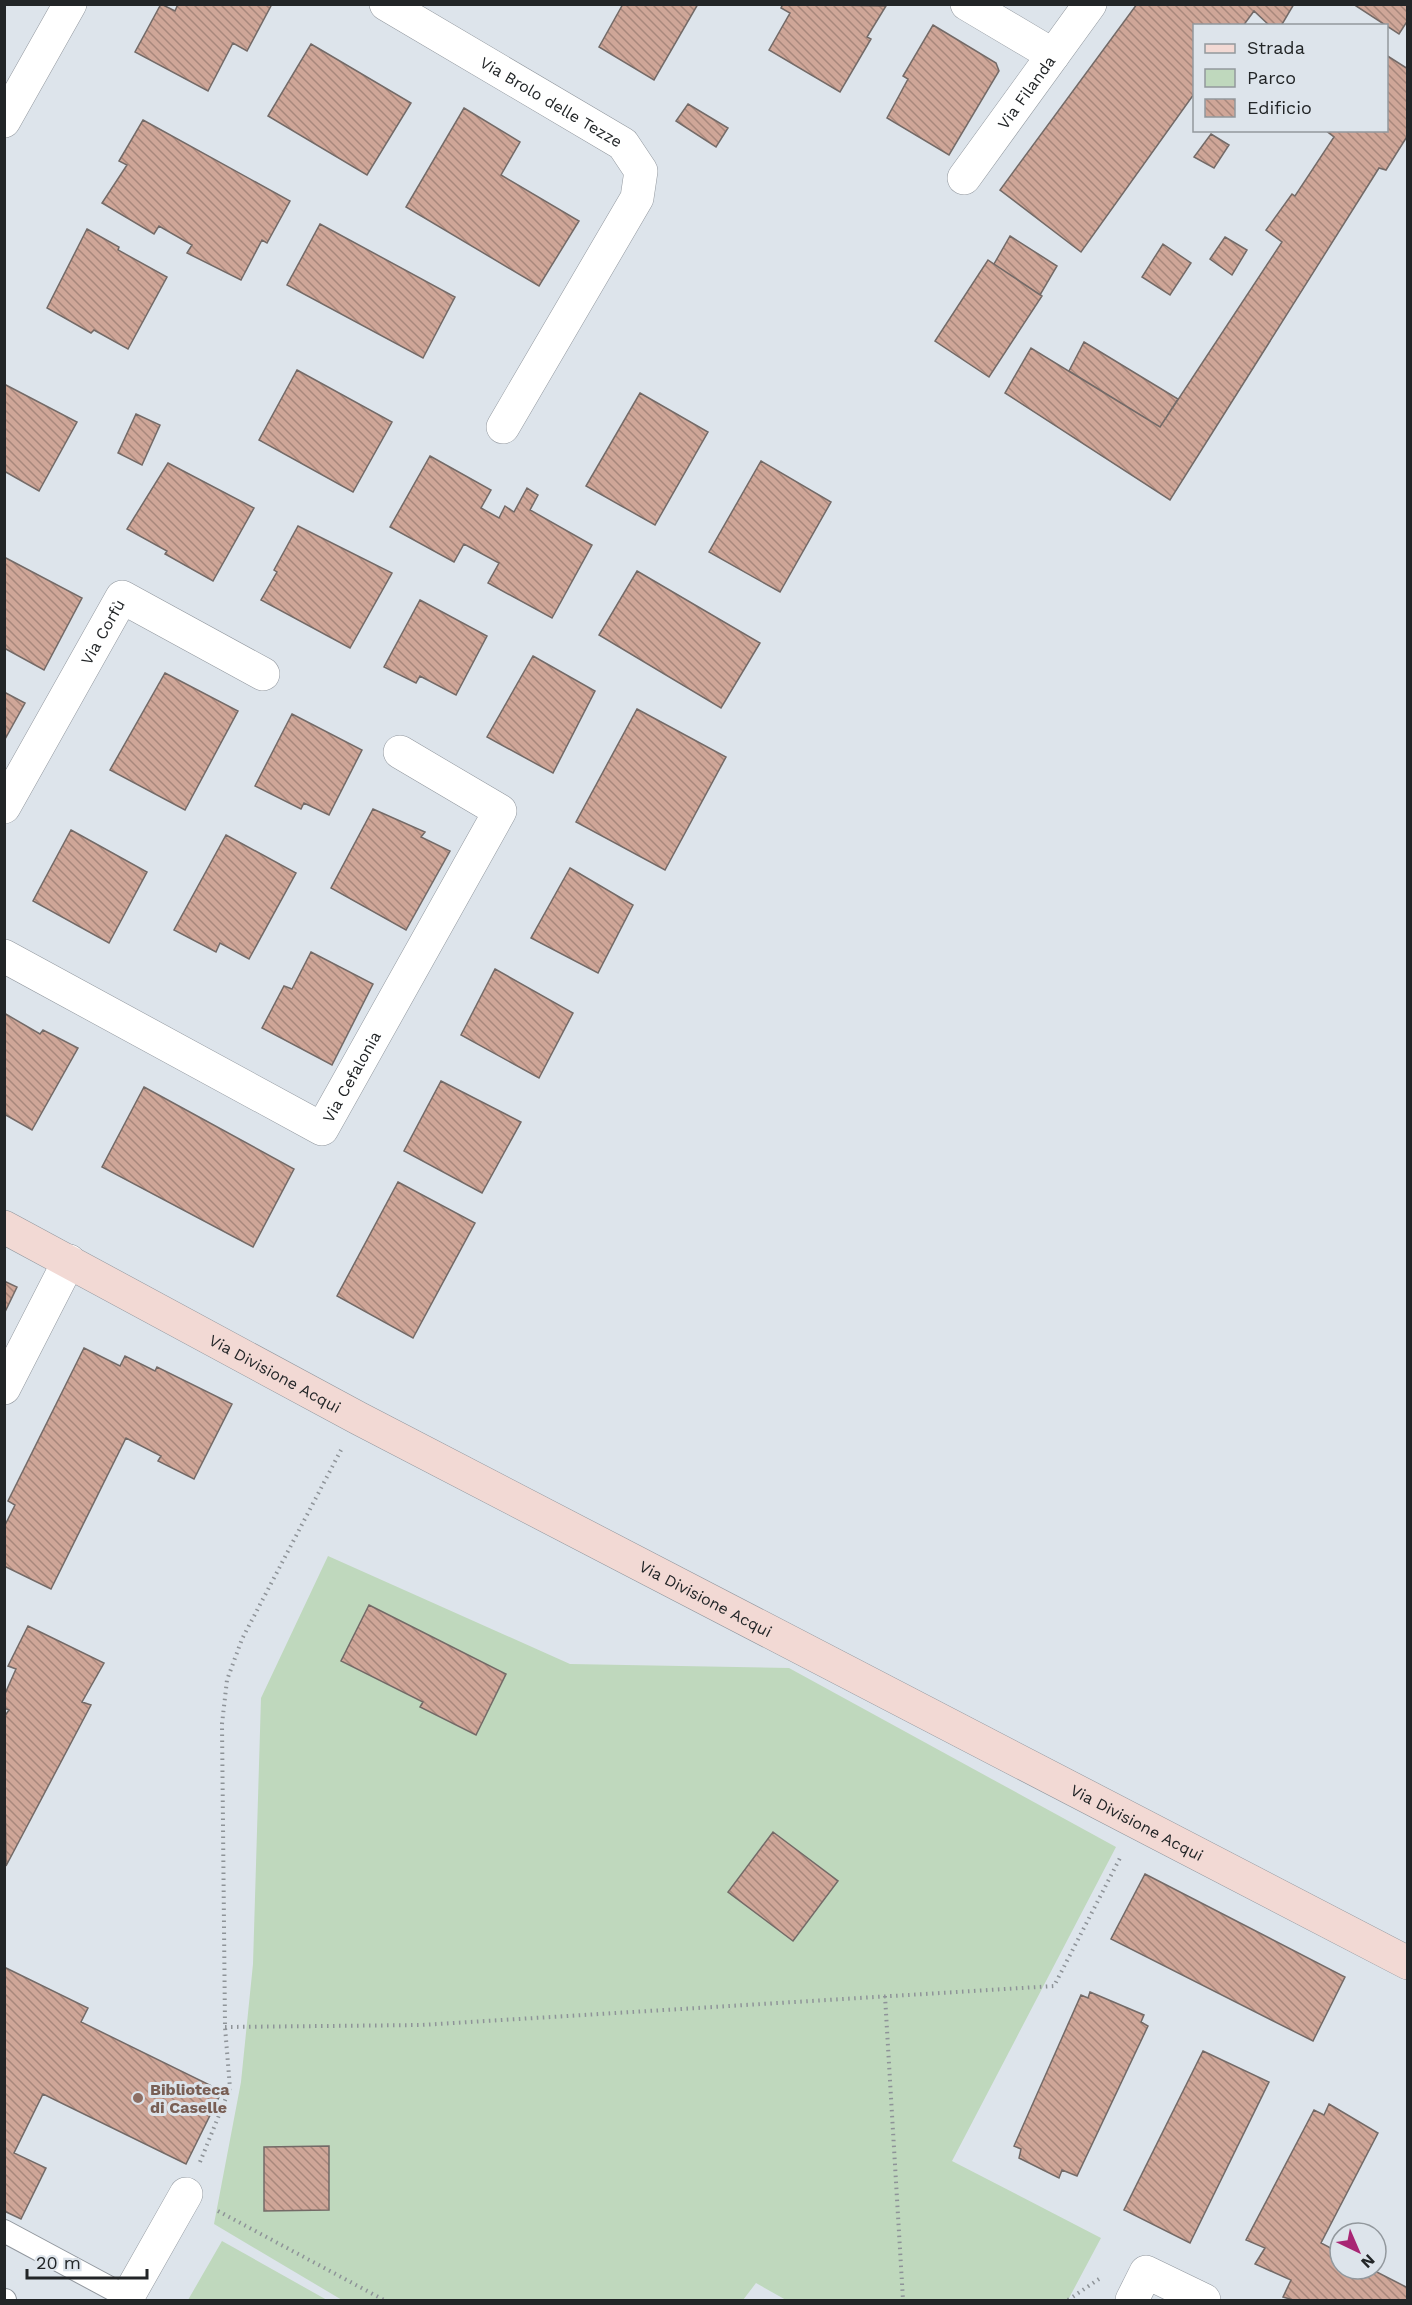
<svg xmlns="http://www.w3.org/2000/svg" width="1412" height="2305" viewBox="0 0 1412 2305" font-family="'Work Sans',sans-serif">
  <defs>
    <pattern id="building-back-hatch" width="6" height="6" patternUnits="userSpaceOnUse" patternTransform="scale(1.5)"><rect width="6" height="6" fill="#cfa698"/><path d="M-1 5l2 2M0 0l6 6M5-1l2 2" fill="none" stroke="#a8877c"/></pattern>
  </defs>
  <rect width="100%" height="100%" fill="#dde4eb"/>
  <path fill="#bfd8bd" d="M328,1556L570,1664L789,1668L1116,1847L952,2161L1101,2238L1068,2300H786L756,2283L743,2300H342L214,2224L241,2082L253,1964L261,1698Z
    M222,2241L327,2300H188Z"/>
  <path fill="url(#building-back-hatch)" stroke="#736a67" stroke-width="1.5" d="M161,4L175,11L178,4H272L247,51L233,43L208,91L135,52Z
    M623,4H698L654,80L599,47Z
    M783,4L886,6L867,37L871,39L840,92L769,50L790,13L781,8Z
    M1137,4H1294L1281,26H1270L1254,11L1243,26H1194V94L1081,252L1000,190Z
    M1353,4H1408V20L1399,34Z
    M933,25L996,63L999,71L949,155L887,118L908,79L903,76Z
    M311,44L411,103L367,175L268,116Z
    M1386,55L1408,69V135L1386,170L1379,168L1170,500L1005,393L1031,348L1160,427L1282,242L1266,230L1292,194L1295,196L1334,137L1325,130H1386Z
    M688,104L728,128L716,147L676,121Z
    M464,108L520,142L501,175L579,221L539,286L406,207Z
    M143,120L290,201L267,243L262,240L241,280L187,253L192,245L159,226L154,234L102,203L127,165L119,161Z
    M1211,134L1229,145L1214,168L1194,157Z
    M320,224L455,297L423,358L287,285Z
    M87,229L119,247L118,250L167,277L128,349L94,330L91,333L47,308Z
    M1010,236L1057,266L1040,295L994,264Z
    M1225,237L1247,250L1232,275L1210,259Z
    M1163,244L1191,263L1170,295L1142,277Z
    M988,260L1042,296L989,377L935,341Z
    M1084,342L1178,399L1160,427L1069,371Z
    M297,370L392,422L353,492L259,440Z
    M4,384L77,422L39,491L4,471Z
    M640,393L708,432L655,525L586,486Z
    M136,414L160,425L142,465L118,453Z
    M430,456L491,490L481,508L499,518L505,506L514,512L527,488L538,495L530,510L592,545L552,618L488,583L499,563L464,544L454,562L390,527Z
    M761,461L831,502L780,592L709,552Z
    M168,463L254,508L213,581L165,554L167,551L127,529Z
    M298,526L392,573L350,648L261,600L277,572L274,570Z
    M4,557L82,598L44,670L4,648Z
    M637,571L760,643L721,708L599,635Z
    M420,600L487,636L456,695L420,676L416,683L384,667Z
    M533,656L595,691L553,773L487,737Z
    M165,673L238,711L185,810L110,770Z
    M4,692L25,703L4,741Z
    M637,709L726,757L665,870L576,822Z
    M292,714L362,750L329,815L304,803L301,809L255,786Z
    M373,809L425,832L421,837L450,851L406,930L331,888Z
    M71,830L147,872L109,943L33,901Z
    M226,835L296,873L249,959L220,943L216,952L174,930Z
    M570,868L633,905L598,973L531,938Z
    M311,952L373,984L332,1065L262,1028L284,986L292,989Z
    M495,969L573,1013L539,1078L461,1035Z
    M4,1013L40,1034L43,1030L78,1048L32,1130L4,1114Z
    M441,1081L521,1122L482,1193L404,1151Z
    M144,1087L294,1169L253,1247L102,1167Z
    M398,1182L475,1223L413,1338L337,1296Z
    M4,1281L17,1287L4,1314Z
    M84,1348L120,1366L125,1356L155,1371L157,1367L232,1404L194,1479L158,1461L161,1456L126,1438L51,1589L4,1566V1527L15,1505L8,1501Z
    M369,1605L506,1674L476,1735L420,1707L423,1702L341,1661Z
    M28,1626L104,1663L82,1702L91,1705L6,1866L4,1717L9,1710L4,1708V1696L16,1669L8,1666Z
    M773,1832L838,1881L793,1941L728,1892Z
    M1145,1874L1345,1977L1313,2041L1111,1939Z
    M4,1967L88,2008L81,2022L222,2091L186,2164L43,2094L14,2153L46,2168L21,2219L4,2211Z
    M1090,1992L1144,2015L1141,2022L1148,2026L1077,2176L1062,2170L1059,2178L1019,2158L1021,2149L1014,2146L1081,1995L1088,1998Z
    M1203,2051L1269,2082L1190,2243L1124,2210Z
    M1329,2104L1378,2133L1321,2243L1340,2253V2269H1371L1408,2288V2300H1293L1283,2297L1291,2280L1255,2264L1265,2248L1246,2240L1314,2110L1324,2115Z
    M329,2146V2210L264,2211V2147Z"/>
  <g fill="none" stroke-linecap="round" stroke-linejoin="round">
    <defs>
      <path id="lane" d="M4,2231L127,2297
        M4,2300H5"/>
      <g id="street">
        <path id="s1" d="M386,4L623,144L641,171L637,198L503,427"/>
        <path d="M967,4L1053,55"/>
        <path d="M4,121L70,4"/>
        <path id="s2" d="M964,178L1090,4"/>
        <path id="s3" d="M4,807L122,597L263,674"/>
        <path id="s4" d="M4,956L322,1129L500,811L400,752"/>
        <path d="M4,1388L69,1261"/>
        <path d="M126,2300L186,2194"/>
        <path d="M1132,2300L1146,2272L1204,2300"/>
      </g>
      <g id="secondary">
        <path id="s5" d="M4,1227L358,1418L1408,1963"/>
      </g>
    </defs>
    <use href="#lane" stroke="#91979e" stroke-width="24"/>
    <use href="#street" stroke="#91979e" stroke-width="34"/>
    <use href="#secondary" stroke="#91979e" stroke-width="34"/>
    <path stroke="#8e9398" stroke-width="4" stroke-dasharray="1.5 4.5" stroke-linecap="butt" d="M885,1996L903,2300
      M225,2027L421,2025L1054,1986L1121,1856
      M200,2162L230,2088L225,2027L222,1724L227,1680L242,1639L341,1450
      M218,2211L384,2300
      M1068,2300L1099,2279"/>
    <use href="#lane" stroke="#fff" stroke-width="22"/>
    <use href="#street" stroke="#fff" stroke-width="33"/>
    <use href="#secondary" stroke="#f2d9d4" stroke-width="33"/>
  </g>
  <circle fill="#8d6e63" stroke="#dde4eb" stroke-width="2" cx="138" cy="2098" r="6"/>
  <g text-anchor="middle" stroke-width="6" stroke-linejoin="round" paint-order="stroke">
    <g font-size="16" fill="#222527" stroke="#dde4eb">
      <text dy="6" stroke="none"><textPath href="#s2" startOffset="106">Via Filanda</textPath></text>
      <text dy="6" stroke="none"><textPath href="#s1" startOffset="192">Via Brolo delle Tezze</textPath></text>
      <text dy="6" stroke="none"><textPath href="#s3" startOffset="201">Via Corfù</textPath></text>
      <text dy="6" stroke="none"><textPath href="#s4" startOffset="422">Via Cefalonia</textPath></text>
      <text dy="6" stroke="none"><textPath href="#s5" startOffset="308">Via Divisione Acqui</textPath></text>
      <text dy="6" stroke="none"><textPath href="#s5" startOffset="794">Via Divisione Acqui</textPath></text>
      <text dy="6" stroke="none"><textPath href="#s5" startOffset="1280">Via Divisione Acqui</textPath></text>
    </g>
    <g font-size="16" font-weight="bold" fill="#785e54" stroke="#dde4eb" text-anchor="start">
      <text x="150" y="2095">Biblioteca<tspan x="150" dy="18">di Caselle</tspan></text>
    </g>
  </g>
  <rect width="1412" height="2305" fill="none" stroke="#222527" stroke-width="12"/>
  <rect x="1193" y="24" width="195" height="108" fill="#dde4eb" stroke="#92989d" stroke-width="1.5"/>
  <rect x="1205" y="44" width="30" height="9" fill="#f2d9d4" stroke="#92989d" stroke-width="1.5"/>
  <text x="1247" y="54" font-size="18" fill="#222527">Strada</text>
  <rect x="1205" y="69" width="30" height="18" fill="#bfd8bd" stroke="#92989d" stroke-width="1.5"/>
  <text x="1247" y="84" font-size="18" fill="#222527">Parco</text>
  <rect x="1205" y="99" width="30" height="18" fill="url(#building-back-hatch)" stroke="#92989d" stroke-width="1.5"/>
  <text x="1247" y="114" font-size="18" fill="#222527">Edificio</text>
  <g transform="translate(1358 2251) rotate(136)"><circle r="28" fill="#dde4eb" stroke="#92989d" stroke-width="1.5"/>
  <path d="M0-4.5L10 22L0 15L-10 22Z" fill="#a82674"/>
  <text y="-9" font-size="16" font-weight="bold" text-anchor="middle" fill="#222527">N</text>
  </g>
  <path d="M27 2269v9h120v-9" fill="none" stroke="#222527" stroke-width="3"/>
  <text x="36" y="2269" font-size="18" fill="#222527" stroke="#dde4eb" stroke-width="4.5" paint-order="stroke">20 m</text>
</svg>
